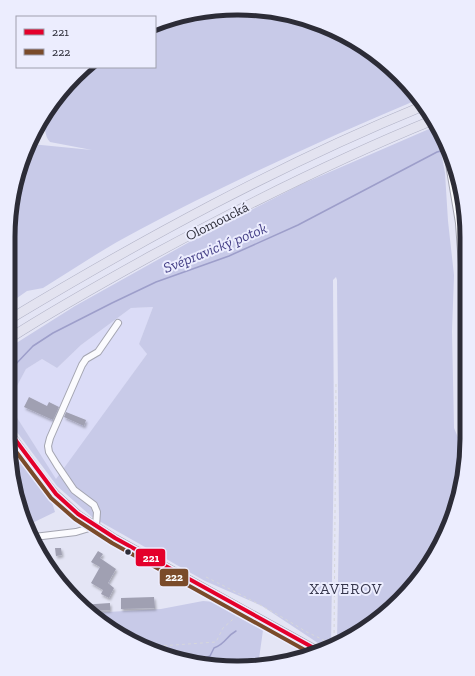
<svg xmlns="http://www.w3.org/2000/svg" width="475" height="676" viewBox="0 0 475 676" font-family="'Zilla Slab',serif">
  <defs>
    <filter id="shadow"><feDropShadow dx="1.5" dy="2.5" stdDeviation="1" flood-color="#0004"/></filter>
  </defs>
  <rect width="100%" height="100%" fill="#e4e5f5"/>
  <path fill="#dbdcf7" d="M153,307L139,344L147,354L56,480L9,405V401L26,369L42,359L57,368L81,345L131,308Z"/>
  <path fill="#c8cae8" d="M253,9L339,32L410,86L419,99C324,139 230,182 139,230C106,247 75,268 43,288L27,291L10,303L12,193L31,144L92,150L50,142C44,136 45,125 44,117L85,67H155V25L164,20Z
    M436,126L445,173L448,221L454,275L452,331L454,428L462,447L464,462L443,540L389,611L337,643L339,521L337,280L336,277L333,280L334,442L331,647L327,649L262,606L205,581L92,517L57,486L8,420L9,405L56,479L147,354L139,344L153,307L131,308L81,345L57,368L42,359L26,369L9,401L10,347L75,306L202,235L302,184Z
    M8,436L50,496L55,512L28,525L16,498Z
    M203,601L228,603L264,623L258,666H207L136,644L89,613L161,609Z"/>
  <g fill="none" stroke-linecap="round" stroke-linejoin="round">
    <path stroke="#9d9eca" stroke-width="1.5" d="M9,377L13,367L33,346L53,333L112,303L156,282L229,256L298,225L437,152L441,151
      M196,662L210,656L214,648C227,643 225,637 236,631"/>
  </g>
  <path fill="#a0a0b2" filter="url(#shadow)" d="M29,397L47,406L49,402L59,407L53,420L24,407Z
    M66,412L86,420L84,426L64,417Z
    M55,548H61L62,555L56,556Z
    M98,551L103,554L100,558L116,569L108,583L114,588L109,598L101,594L103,590L91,583L100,567L91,562Z
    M154,597L155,608L121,609V598Z
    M110,603V610L87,611L81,605Z"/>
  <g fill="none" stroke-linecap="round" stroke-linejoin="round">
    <defs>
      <path id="minor" d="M445,140L459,223L466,321
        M8,430L43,478L56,494L78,514L115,538L321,652
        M96,526L97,512L94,505L74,490L57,465L49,452L48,446L50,438L82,365L86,359L98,352L118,323
        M34,537L76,532L96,526"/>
      <path id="highway" d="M10,319C143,239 279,165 423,106
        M10,338C55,309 102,283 149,257C241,207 335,160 433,120"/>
    </defs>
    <use href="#minor" stroke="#a4a5b1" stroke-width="8"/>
    <use href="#highway" stroke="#b1b2c6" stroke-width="10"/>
    <path stroke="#d6d7db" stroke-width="1" stroke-dasharray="3 3" stroke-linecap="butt" d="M460,192L462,201
      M206,577C240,594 273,611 305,631C314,636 324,639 332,646
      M334,645L336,381
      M146,647L216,642L223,628L239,614"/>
    <use href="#minor" stroke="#fbfbfe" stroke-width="6"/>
    <use href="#highway" stroke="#e3e3f0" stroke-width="9"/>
    <defs>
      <path id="bus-1" d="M8,430L56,494L78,514L115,538L321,652"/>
      <path id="bus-2" d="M8,441L51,498L75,519L112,543L312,654"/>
    </defs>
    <use href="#bus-1" stroke="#ecedfe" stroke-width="7"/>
    <use href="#bus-2" stroke="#ecedfe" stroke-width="7"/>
    <use href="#bus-1" stroke="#e4002b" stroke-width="4"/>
    <use href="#bus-2" stroke="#7a4b2a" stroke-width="4"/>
  </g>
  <circle fill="#2c2c37" stroke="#ecedfe" stroke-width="1.5" cx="128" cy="552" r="3.5"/>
  <g text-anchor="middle" stroke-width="4" stroke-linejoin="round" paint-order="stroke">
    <g font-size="14" fill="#2c2c37" stroke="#ecedfe">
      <text transform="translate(217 221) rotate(-27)" y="5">Olomoucká</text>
    </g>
    <g font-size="15" font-style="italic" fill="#443f86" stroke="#ecedfe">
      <text transform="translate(215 248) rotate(-22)" y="5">Svépravický potok</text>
    </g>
    <g font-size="15" letter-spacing="1" fill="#37374d" stroke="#ecedfe">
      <text x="346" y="594">XAVEROV</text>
    </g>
  </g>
  <path d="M0 0H475V676H0ZM237 15H238A222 222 0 0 1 460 237V439A222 222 0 0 1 238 661H237A222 222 0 0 1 15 439V237A222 222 0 0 1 237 15Z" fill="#ecedfe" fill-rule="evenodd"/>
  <path fill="none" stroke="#2c2c37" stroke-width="5" d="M237 15H238A222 222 0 0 1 460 237V439A222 222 0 0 1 238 661H237A222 222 0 0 1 15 439V237A222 222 0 0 1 237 15Z"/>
  <g stroke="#ecedfe" stroke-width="1.5">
    <rect x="135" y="548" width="31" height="19" rx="4" fill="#e4002b"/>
    <rect x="159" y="568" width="30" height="19" rx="4" fill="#7a4b2a"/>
  </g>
  <g font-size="11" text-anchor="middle" font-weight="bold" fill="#fff">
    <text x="151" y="562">221</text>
    <text x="174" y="581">222</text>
  </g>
  <rect x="16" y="16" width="140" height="52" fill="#ecedfe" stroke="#9fa0ae"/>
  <rect x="24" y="29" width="20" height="6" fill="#e4002b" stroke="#9fa0ae"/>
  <text x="52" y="36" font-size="12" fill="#2c2c37">221</text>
  <rect x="24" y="49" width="20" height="6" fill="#7a4b2a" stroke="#9fa0ae"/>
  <text x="52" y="56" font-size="12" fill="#2c2c37">222</text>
</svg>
